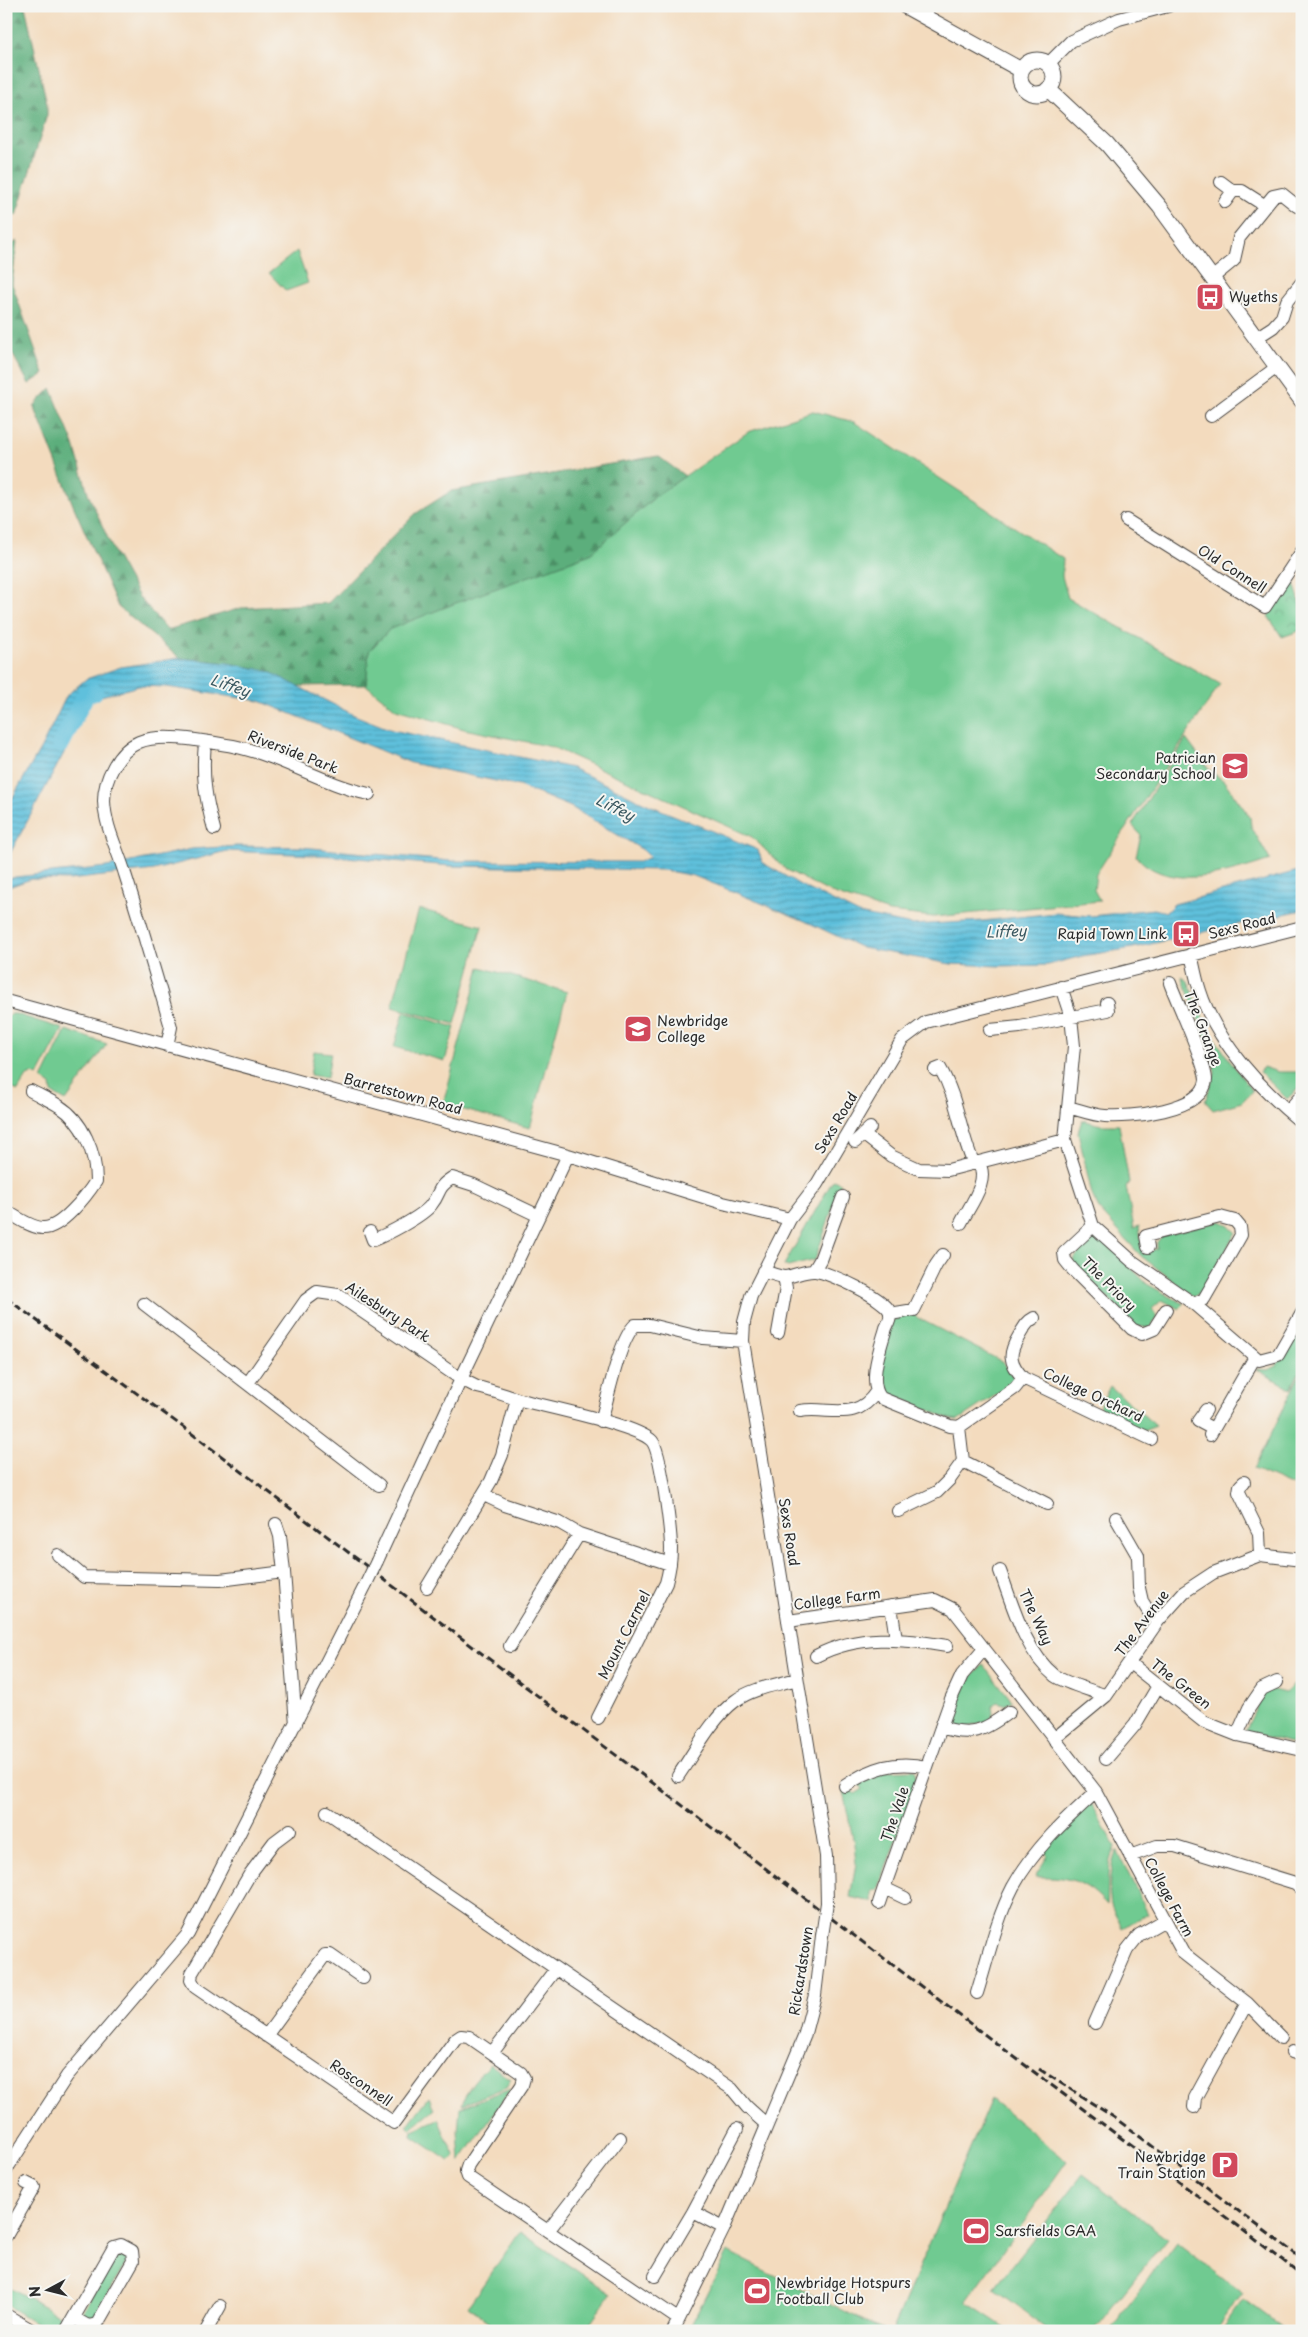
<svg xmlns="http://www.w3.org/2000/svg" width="1308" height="2337" viewBox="0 0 1308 2337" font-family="'Playpen Sans',sans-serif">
  <defs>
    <pattern id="forest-firs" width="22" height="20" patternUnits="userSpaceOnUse" patternTransform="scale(1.25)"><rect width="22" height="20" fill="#5bae7b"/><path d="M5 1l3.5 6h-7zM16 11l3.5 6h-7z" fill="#4b8e65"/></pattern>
    <pattern id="park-crowns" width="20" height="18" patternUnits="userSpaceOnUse" patternTransform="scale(1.25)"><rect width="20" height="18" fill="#6fca91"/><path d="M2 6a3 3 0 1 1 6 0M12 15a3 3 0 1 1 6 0" fill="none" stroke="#5ba477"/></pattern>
    <pattern id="water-rules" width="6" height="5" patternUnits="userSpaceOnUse" patternTransform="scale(1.25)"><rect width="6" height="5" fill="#5ec0dc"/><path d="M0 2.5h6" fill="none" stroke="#4e9cb3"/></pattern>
  </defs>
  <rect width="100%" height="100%" fill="#f6f6f2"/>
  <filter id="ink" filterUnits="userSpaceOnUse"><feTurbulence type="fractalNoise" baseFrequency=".02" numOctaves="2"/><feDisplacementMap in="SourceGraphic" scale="10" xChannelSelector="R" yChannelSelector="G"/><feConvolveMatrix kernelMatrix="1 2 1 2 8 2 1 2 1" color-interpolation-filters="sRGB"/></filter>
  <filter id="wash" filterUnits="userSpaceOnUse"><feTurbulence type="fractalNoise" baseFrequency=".0096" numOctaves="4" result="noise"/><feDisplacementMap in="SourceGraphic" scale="20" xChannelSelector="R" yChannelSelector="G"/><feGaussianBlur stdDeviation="1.12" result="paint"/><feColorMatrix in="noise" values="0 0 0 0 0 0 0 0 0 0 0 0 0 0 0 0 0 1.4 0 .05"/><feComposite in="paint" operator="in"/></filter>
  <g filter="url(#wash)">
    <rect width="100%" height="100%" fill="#f3dbbe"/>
    <path fill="#6fca91" stroke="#4d7a5e" d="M297,251L308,283L286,291L269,273Z
      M813,411L854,422L1063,559L1062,576L1068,598L1220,684L1096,874L1094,890L1100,901L934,917L889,912L831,893L785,869L752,837L552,747L464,729L396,709L366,685L369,651L390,629L462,600L590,554L656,496L748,432Z
      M1186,739L1210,771L1224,781L1250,817L1251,826L1270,860C1231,873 1168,893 1136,856L1141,835L1132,825Z
      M419,909L482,926L455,1024L392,1007Z
      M480,967L567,992L530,1128L443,1104Z
      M1182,977L1188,981L1207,1028L1252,1091L1242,1102L1213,1110L1205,1101L1215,1073L1212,1054Z
      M404,1012L455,1027L445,1061L394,1047Z
      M11,1014H16L63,1029L38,1076L32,1074L27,1076L18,1091L6,1086V1017Z
      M66,1030L107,1044L66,1101L52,1093L51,1085L42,1079Z
      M314,1051L331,1053L327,1078L310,1075Z
      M1263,1067L1278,1072H1302V1085L1287,1099L1260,1072Z
      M1082,1120L1101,1125H1119L1129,1182L1126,1187L1134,1228L1139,1226L1143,1252L1157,1249V1242L1163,1235L1220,1221L1229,1225L1236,1232L1203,1292L1193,1296L1141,1256L1100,1211L1092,1195L1078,1132Z
      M833,1180L841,1183L815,1260L788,1267L784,1265Z
      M1091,1238H1102L1147,1284L1184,1304L1179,1309L1162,1300L1152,1309L1158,1318L1150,1328L1135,1326L1075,1266L1073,1260Z
      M914,1314L918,1318L1003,1362L1017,1381L958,1420L950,1419L882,1390L878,1379L892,1320Z
      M1302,1322V1366L1291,1389L1256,1369L1268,1370L1275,1367Z
      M1302,1370V1490L1254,1469Z
      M1110,1386L1156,1426L1143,1431L1099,1408Z
      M984,1665L1012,1701L1004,1704L998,1702L992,1706L993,1714L990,1721L961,1729L954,1724C957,1701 964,1678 984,1665Z
      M1295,1684L1302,1686V1746L1245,1731L1263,1694L1269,1689L1285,1693Z
      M914,1770L917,1780L878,1890L872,1891V1902L850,1897L856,1864L854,1844L843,1791L850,1789L855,1794L863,1789L858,1783L877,1771Z
      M1091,1803L1115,1847C1105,1867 1109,1884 1107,1905C1085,1880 1068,1876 1035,1877L1048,1855L1040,1850Z
      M1117,1850L1148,1914L1122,1928C1120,1922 1114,1914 1112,1908C1107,1892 1110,1865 1117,1850Z
      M490,2064L511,2079L506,2087L462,2105C467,2087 477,2077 490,2064Z
      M508,2089L510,2090L460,2162L458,2131L460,2108Z
      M429,2097L434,2109L410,2129L407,2126Z
      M991,2099L1067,2161L966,2302L1010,2331H892Z
      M438,2119L455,2157L449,2161L412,2136L413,2130Z
      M1083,2174L1167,2238L1093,2331H1050L994,2289Z
      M520,2232L611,2294L584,2331L579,2329L502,2331L468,2306Z
      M1176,2242L1243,2293L1215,2331H1109Z
      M116,2251H125L128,2260L92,2321L81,2315Z
      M728,2252L884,2331H688Z
      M6,2285L61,2316L54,2330L44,2328L6,2305Z
      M1244,2300L1286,2331H1221Z"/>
    <path fill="url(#forest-firs)" stroke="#436c53" d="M6,6H25L47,104V115L16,216L6,212Z
      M17,241L12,284L44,374L29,384L8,346L6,330V248Z
      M51,388L74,445L89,496L114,552L139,597L167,630L241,608L328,603L415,514L451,491L658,456L685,476L656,496L590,554L456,603L390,629L369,651L366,685L296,686L267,671L228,663L180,658L118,607L73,505L34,406Z"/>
    <path fill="url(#park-crowns)" stroke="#4d7a5e" d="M1293,580L1302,609V630L1282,637L1268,616Z"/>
    <path fill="url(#water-rules)" stroke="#447684" d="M180,658L228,663L268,671L354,715L392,730L572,768L649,805L758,850L763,863L802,886L859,914L912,925L982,921L1055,913L1091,916L1154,909L1166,912L1174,904L1302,870V910L1133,948L1082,956L1048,965L999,966L951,964L862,948L805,921L732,891L694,876L663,870L451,866L334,856L227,851L154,870L69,880L31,879L6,888V880L15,877L107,867L192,849L237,846L301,847L450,861L639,862L650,857L643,850L571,807L519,786L411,763L260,701L167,687L139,686L101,696L74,710L71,718L72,738L6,861V809L41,748L67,695L86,679L121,667Z"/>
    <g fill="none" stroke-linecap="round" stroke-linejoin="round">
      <path stroke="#5ec0dc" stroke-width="18" d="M61,744L86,694L94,692"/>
    </g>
  </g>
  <g filter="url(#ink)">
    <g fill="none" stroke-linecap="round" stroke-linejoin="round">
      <defs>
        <path id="minor" d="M1048,64L1071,41L1119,19L1168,6
          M1221,182L1233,191H1242L1264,205
          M1225,202L1233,191
          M1212,278L1234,260L1239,238L1273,196L1282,194L1297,206H1302
          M1256,338L1273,327L1282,317L1287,301L1302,282
          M1211,416L1277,367
          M1126,520L1265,607L1302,551
          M205,742C202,776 205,797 214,829
          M1191,954C1194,967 1196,979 1200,991C1216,1042 1262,1090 1302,1123
          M1061,987L1071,1017L1074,1046L1065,1140L1093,1226L1132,1261L1194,1304L1259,1360L1278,1355L1302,1313
          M6,1001L568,1155L723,1203L790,1219
          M990,1030L1020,1027L1108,1010L1107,1003
          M167,1046L171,1027C156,976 141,924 125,874C118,850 105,827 104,801C104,779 118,751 139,742C161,732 209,742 233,746C280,755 322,784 369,794
          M935,1070L940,1068C958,1099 959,1129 973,1162
          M1068,1107C1080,1110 1092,1115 1105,1116C1128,1118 1204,1111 1206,1080C1206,1064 1177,1002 1170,983
          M1288,1111L1302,1095
          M864,1135L891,1156L919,1169L948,1170L1065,1140
          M855,1142L870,1128
          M6,1211C16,1217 30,1227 42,1228C60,1230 87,1195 96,1181C96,1153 83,1121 59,1106C50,1100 40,1096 31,1091
          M961,1223C969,1206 991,1180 978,1162
          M1093,1226L1064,1253L1065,1260L1073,1270L1132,1329L1142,1334L1154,1329L1166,1310
          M370,1232L373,1240C386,1235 423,1216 431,1205C442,1192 435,1189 452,1178L474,1185L539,1216
          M1148,1247L1146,1236L1220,1217L1235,1221L1240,1227L1241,1235L1237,1242L1204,1299L1194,1304
          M814,1270L820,1260L843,1197
          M763,1271C770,1273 779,1277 785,1277C795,1276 805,1270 815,1271C829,1272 889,1300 890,1313C891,1317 888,1324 886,1328C881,1346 867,1383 881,1398L950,1426L959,1427L963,1461L950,1479L937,1492L898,1511
          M144,1304L379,1485
          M890,1314L914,1310L936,1265L943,1255
          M1034,1318C1026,1322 1024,1328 1019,1336C1008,1354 1009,1362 1023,1378L1151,1439
          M778,1333L786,1288L784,1277
          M248,1383L306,1300L317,1292L338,1295L461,1379L477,1387C491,1390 504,1395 517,1399C542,1406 638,1425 652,1441C661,1451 671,1532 671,1549C671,1561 669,1572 666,1583L598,1718
          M1206,1410L1198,1421L1213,1429
          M800,1411C828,1406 856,1423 876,1392
          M601,1421C608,1398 619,1340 635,1325H650L703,1338L743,1341
          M959,1427L1015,1388L1023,1378
          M1210,1435L1255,1357
          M963,1461L1047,1504
          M1244,1482L1240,1486L1239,1492L1259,1533L1260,1555
          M484,1495L505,1505L560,1523L579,1534L670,1564
          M1116,1518L1138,1556L1139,1588L1142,1601L1150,1614L1158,1621
          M58,1555L84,1577L220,1580L284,1572L280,1536L276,1524
          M377,1561L461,1379L568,1155
          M1000,1571C1013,1606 1025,1652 1055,1676C1067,1684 1092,1690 1106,1696
          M284,1572L296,1724
          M427,1587L491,1481L502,1455L517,1399
          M891,1606L896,1639
          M788,1621L935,1600L953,1609L1096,1792L1183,1953L1247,2003L1281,2038
          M510,1646L579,1534
          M816,1656C858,1634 901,1638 947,1646
          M1130,1663L1204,1722L1237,1735L1302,1750
          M941,1727C971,1737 984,1731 1009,1712
          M1237,1735L1249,1708L1262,1689L1277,1682
          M1054,1739L1106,1696L1158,1621L1184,1592L1213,1573L1260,1555L1302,1560
          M1106,1759L1135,1725L1158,1686
          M678,1776C694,1753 712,1718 735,1701C752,1688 777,1685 797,1679
          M845,1786C871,1768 895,1760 927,1767
          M327,1812L732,2089L747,2107L767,2125
          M290,1830L274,1842L250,1874L192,1973L191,1980L195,1987L394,2123L455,2040L461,2036L469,2037L521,2073L524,2078L522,2085L468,2165L466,2171L468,2177L678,2319
          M1130,1856L1157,1846H1175L1295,1883L1302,1889
          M905,1898L884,1888L951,1699L962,1675L984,1649
          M827,1903L826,1856L743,1341L744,1322L751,1296L790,1219L817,1184L902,1040L926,1022L1302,927
          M879,1903L884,1888
          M977,1993C988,1958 996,1920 1013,1887C1033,1850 1065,1820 1096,1792
          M1095,2023L1127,1950L1139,1935L1165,1920
          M266,2036L325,1955H330L363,1978
          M1292,2052L1302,2055
          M492,2053L555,1970
          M1194,2107L1195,2098L1247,2003
          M6,2170L67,2076L188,1934L366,1584
          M693,2212L724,2228
          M548,2231L620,2138
          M6,2236L34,2187L26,2183
          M655,2276L693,2212L737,2129
          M6,2315L33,2331
          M66,2331L114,2247L121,2245L132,2251L133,2261L97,2324L88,2326L74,2318
          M206,2331L220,2306
          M673,2331L724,2228L804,2037L815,1995L822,1936"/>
        <path id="major" d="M905,6L1021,70
          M1020 77a17 17 0 1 1 34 0a17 17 0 1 1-34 0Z
          M1048,89L1107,144L1160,207L1302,401"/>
      </defs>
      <use href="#minor" stroke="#494541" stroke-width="14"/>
      <use href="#major" stroke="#494541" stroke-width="17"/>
      <use href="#minor" stroke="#fff" stroke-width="12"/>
      <use href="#major" stroke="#fff" stroke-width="15"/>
      <path stroke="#2b2b2b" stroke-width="3" stroke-dasharray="8 4" stroke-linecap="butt" d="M6,1298L183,1427L1302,2275
        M1039,2069L1115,2118L1302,2259"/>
      <defs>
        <path id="minor-bridge" d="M366,1584L377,1561
          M822,1936L827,1903"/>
      </defs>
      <use href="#minor-bridge" stroke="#494541" stroke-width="14" stroke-linecap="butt"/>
      <use href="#minor-bridge" stroke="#fff" stroke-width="12"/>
    </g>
  </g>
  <defs>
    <symbol id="bus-square" viewBox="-11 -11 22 22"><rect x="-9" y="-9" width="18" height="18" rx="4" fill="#d1495b" stroke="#f6f6f2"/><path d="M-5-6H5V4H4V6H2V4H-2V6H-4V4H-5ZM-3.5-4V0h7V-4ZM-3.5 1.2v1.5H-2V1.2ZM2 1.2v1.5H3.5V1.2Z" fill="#fff"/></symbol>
    <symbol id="school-square" viewBox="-11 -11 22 22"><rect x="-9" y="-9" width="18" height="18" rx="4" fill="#d1495b" stroke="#f6f6f2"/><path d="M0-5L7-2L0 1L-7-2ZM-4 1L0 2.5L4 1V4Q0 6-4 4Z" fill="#fff"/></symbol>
    <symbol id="parking-square" viewBox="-11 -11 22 22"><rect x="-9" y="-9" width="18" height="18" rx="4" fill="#d1495b" stroke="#f6f6f2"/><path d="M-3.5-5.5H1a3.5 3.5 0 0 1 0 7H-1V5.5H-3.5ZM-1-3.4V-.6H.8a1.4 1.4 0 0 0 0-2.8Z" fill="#fff"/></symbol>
    <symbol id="stadium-square" viewBox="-11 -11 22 22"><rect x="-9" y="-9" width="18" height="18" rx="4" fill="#d1495b" stroke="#f6f6f2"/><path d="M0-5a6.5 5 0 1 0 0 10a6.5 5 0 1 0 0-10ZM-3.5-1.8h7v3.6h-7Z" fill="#fff"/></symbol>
  </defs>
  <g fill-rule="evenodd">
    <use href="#bus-square" x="1194" y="281" width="32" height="32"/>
    <use href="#school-square" x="1219" y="750" width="32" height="32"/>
    <use href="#bus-square" x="1170" y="918" width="32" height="32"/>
    <use href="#school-square" x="622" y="1013" width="32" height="32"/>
    <use href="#parking-square" x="1209" y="2149" width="32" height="32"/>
    <use href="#stadium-square" x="960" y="2215" width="32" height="32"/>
    <use href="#stadium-square" x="741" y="2275" width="32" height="32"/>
  </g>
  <g text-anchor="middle" stroke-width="4" stroke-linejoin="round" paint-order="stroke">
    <g font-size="14" fill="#2b2b2b" stroke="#f6f6f2" text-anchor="start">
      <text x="1229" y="302">Wyeths</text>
      <text x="1216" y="763" text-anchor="end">Patrician<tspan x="1216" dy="16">Secondary School</tspan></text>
      <text x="1167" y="939" text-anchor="end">Rapid Town Link</text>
      <text x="657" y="1026">Newbridge<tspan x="657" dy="16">College</tspan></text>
      <text x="1206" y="2162" text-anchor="end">Newbridge<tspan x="1206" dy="16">Train Station</tspan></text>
      <text x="995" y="2236">Sarsfields GAA</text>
      <text x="776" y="2288">Newbridge Hotspurs<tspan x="776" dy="16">Football Club</tspan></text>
    </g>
    <g font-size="14" fill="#2b2b2b" stroke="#f6f6f2">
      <text transform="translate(1232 569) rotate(32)" y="5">Old Connell</text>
      <text transform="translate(293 752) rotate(21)" y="5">Riverside Park</text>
      <text transform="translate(1242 926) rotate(-14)" y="5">Sexs Road</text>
      <text transform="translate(1203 1028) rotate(69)" y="5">The Grange</text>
      <text transform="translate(403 1094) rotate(15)" y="5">Barretstown Road</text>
      <text transform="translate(836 1123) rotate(-59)" y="5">Sexs Road</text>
      <text transform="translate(1109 1284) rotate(45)" y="5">The Priory</text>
      <text transform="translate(388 1312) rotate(33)" y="5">Ailesbury Park</text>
      <text transform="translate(1093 1395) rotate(25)" y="5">College Orchard</text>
      <text transform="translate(789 1532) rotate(81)" y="5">Sexs Road</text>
      <text transform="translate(837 1599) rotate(-8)" y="5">College Farm</text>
      <text transform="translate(1036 1617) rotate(65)" y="5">The Way</text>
      <text transform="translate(1142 1623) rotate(-53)" y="5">The Avenue</text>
      <text transform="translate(624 1635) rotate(-63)" y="5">Mount Carmel</text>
      <text transform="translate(1181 1684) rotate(38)" y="5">The Green</text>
      <text transform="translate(895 1814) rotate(-71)" y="5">The Vale</text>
      <text transform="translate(1169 1897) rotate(62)" y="5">College Farm</text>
      <text transform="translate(801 1971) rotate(-81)" y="5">Rickardstown</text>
      <text transform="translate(361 2083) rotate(34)" y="5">Rosconnell</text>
    </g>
    <g font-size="15" font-style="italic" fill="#3a5860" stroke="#f6f6f2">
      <text transform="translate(230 686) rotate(19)" y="5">Liffey</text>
      <text transform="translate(615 808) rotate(26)" y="5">Liffey</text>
      <text transform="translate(1006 932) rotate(-2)" y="5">Liffey</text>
    </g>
  </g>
  <rect width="1308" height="2337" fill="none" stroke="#f6f6f2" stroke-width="25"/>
  <g transform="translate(48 2290) rotate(263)" stroke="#f6f6f2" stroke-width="4" paint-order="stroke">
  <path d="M0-4L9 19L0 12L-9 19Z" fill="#2b2b2b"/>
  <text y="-8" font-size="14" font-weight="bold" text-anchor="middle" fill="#2b2b2b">N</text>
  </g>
</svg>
